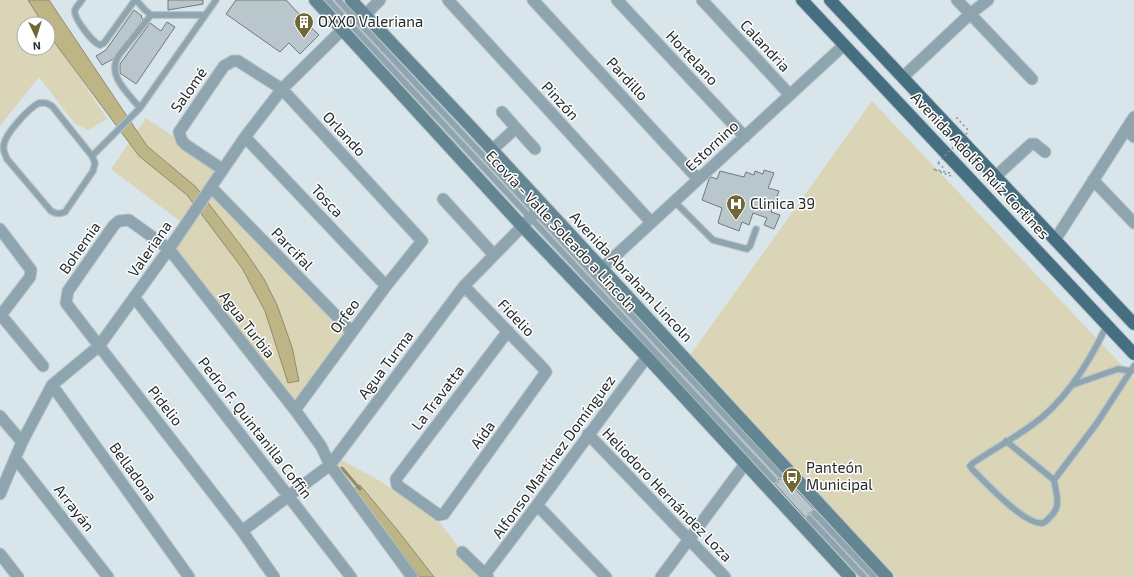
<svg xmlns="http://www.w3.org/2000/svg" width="1134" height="577" viewBox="0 0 1134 577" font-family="'Exo 2',sans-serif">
  <rect width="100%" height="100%" fill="#d8e5eb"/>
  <path fill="#dbd5b7" d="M0,0H29L44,24H24V48H48V29L107,119L88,130L75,124L39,77L0,126Z
    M872,101L1134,378V577H895L690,355Z
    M146,118L222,169L211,187L352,332L295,410L169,249L185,225L111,169Z
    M338,458L382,482L441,524L462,552L488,577H412L330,465Z"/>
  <path fill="#beb586" stroke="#908b6b" d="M28,0H49L147,146L196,187L245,251L264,279L277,305L292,347L299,381L288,383L265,311L242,268L187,195L139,156L49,35L48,24H43Z
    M360,485L399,532L434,577H420L354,489Z"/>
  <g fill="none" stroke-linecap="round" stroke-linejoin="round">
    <path stroke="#908b6b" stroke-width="3" d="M342,468L360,489"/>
  </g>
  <path fill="#b9c6cb" stroke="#6e7a7f" d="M168,0H203V4L168,10Z
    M236,0H286L300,15L299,16L319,35L300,54L289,43L280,52L226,14Z
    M134,10L142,16L141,17L143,19L113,59L102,65L96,56L106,50Z
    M167,22L175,27L136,84L120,73V64L150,23L161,31Z
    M764,170L774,173L768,188L779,191L771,212L780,215L774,229L764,225L767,218L753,213L749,225L742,222L739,231L718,223L722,208L702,200L709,179L711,177L717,179L720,171L744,177L746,172L754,175L755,171L763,174Z
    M784,477L814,509L805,517L775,484L778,482V479H781Z"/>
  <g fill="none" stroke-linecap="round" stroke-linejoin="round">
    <defs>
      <path id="lane" d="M82,0C80,3 76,7 75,10C73,18 93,43 100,45L104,43L135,0
        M136,0L145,10L151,15
        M328,0L774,480
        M338,0L780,475
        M39,103H46L52,106L92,156L95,163L93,171L65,212C59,214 56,214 51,211L7,159C5,154 2,149 4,144C6,133 29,108 39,103Z
        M140,108C127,92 106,75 119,55L151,15H205
        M92,156L140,108L216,0
        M674,201L713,240L747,249L750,246L756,229
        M1107,325C1090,361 1065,402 1032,425C1013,439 992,450 973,463L970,466L972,469C985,482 1025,526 1043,523C1046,522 1048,519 1050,517C1062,507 1056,493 1054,480L1097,423L1134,366
        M1072,385L1118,369L1131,371
        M1006,441L1054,480
        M814,513L874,577
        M809,518L864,577"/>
      <path id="street" d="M448,0L651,222
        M533,0L698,179
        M617,0L745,137
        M702,0L790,95
        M957,0L1032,79
        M365,15L380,0
        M903,77L970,14L988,0
        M502,112L516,128
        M1126,129L1134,137
        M245,137L386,286
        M492,150L516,128L535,149
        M222,169L186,145L182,141L179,132L224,66L233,61H238L282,89L422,241L386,286L295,410
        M996,176L1031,144H1035L1045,152
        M1093,180L1134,223
        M211,187L352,332
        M443,199L494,255
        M0,229L31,270L30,277L1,315
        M1055,240L1134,117
        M601,269L844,45
        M464,286L544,369L546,372L444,514L439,515L397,485L396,479L508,331
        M134,297L351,577
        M0,314L43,366
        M52,385L189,577
        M0,416L22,442
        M588,434L725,577
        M16,459L108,577
        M0,494L22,442L52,385L99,346L169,249L245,137L282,89L342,30
        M538,506L606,577
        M242,531L330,465L464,286L543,205
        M462,552L488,577
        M0,554L18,577
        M485,574C540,503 592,429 647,357
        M274,577L242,531L66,303L68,291L114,225L119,221L129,220L169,249L295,410L321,446L330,465L412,577
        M661,577L745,464"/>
      <path id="secondary" d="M315,0L522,226L647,357L850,577
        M351,0L471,127L887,577"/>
      <path id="primary" d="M802,0L1134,354
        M830,0L1134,324"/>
    </defs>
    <use href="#lane" stroke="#b8c3c9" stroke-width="8"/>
    <use href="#street" stroke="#b8c3c9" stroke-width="13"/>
    <use href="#secondary" stroke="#b8c3c9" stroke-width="14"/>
    <use href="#primary" stroke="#b8c3c9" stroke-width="14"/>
    <path stroke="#899297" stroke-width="1.5" stroke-dasharray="2 3" stroke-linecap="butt" d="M957,119V118L969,131
      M938,163L945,169
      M950,173L933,169L951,176"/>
    <use href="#lane" stroke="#8ea4ae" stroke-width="5.5"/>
    <use href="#street" stroke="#8ea4ae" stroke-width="11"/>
    <use href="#secondary" stroke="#648693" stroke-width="12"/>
    <use href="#primary" stroke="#456f80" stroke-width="12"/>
    <path stroke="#899297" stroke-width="1.5" stroke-dasharray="2 3" stroke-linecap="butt" d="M938,163L969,131"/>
  </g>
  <defs>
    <symbol id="building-pin" viewBox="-11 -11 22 30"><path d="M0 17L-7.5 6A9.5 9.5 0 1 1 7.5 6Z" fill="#716734" stroke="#fff"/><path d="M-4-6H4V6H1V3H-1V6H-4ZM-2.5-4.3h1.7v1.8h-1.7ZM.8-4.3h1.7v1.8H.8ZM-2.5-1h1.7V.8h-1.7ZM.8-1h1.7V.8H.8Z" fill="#fff"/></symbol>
    <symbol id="hospital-pin" viewBox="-11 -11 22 30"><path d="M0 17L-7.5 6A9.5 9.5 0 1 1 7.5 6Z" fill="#716734" stroke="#fff"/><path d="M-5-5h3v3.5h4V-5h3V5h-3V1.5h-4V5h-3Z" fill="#fff"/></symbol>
    <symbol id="bus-pin" viewBox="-11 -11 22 30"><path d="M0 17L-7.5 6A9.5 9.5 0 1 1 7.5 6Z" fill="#716734" stroke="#fff"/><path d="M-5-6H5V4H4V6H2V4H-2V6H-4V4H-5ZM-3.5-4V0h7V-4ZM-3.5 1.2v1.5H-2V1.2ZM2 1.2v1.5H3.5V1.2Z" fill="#fff"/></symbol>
  </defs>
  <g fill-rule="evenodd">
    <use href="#building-pin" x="293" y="11" width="22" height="30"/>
    <use href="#hospital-pin" x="725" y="193" width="22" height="30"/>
    <use href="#bus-pin" x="781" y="466" width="22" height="30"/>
  </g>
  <g text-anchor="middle" stroke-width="3" stroke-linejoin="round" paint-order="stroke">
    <g font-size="15" fill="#252a2c" stroke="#fff" text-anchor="start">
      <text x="318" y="27">OXXO Valeriana</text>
      <text x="750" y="209">Clinica 39</text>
      <text x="806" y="473">Panteón<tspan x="806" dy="17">Municipal</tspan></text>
    </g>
    <g font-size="15" fill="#252a2c" stroke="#fff">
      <text transform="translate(765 46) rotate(47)" y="5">Calandria</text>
      <text transform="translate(692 58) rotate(47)" y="5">Hortelano</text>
      <text transform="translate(627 79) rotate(47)" y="5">Pardillo</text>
      <text transform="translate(189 90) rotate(-55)" y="5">Salomé</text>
      <text transform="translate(560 101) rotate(47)" y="5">Pinzón</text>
      <text transform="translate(344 134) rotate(47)" y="5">Orlando</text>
      <text transform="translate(712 146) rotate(-43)" y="5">Estornino</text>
      <text transform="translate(980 166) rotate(47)" y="5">Avenida Adolfo Ruíz Cortines</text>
      <text transform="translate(327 201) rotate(47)" y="5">Tosca</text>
      <text transform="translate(561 231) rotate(47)" y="5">Ecovía - Valle Soleado a Lincoln</text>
      <text transform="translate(80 248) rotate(-55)" y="5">Bohemia</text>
      <text transform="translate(150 249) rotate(-55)" y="5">Valeriana</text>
      <text transform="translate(292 249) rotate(46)" y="5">Parcifal</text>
      <text transform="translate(631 277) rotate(47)" y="5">Avenida Abraham Lincoln</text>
      <text transform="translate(345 316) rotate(-54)" y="5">Orfeo</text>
      <text transform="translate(516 318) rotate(46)" y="5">Fidelio</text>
      <text transform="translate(247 325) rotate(52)" y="5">Agua Turbia</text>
      <text transform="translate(386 365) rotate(-53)" y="5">Agua Turma</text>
      <text transform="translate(438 398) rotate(-53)" y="5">La Travatta</text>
      <text transform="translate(165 406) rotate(52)" y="5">Pidelio</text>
      <text transform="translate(255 428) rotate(52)" y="5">Pedro F. Quintanilla Coffin</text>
      <text transform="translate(483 435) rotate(-54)" y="5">Aída</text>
      <text transform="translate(554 457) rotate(-54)" y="5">Alfonso Martínez Domínguez</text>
      <text transform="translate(133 472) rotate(54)" y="5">Belladona</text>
      <text transform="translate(667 495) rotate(46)" y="5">Heliodoro Hernández Loza</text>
      <text transform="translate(74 508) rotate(52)" y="5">Arrayán</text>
    </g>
  </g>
  <g transform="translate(36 36) rotate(176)"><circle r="19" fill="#ffffff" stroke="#a8aaab"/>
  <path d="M0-3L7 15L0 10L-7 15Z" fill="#716734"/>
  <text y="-6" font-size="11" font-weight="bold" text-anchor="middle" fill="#252a2c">N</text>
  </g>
</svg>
